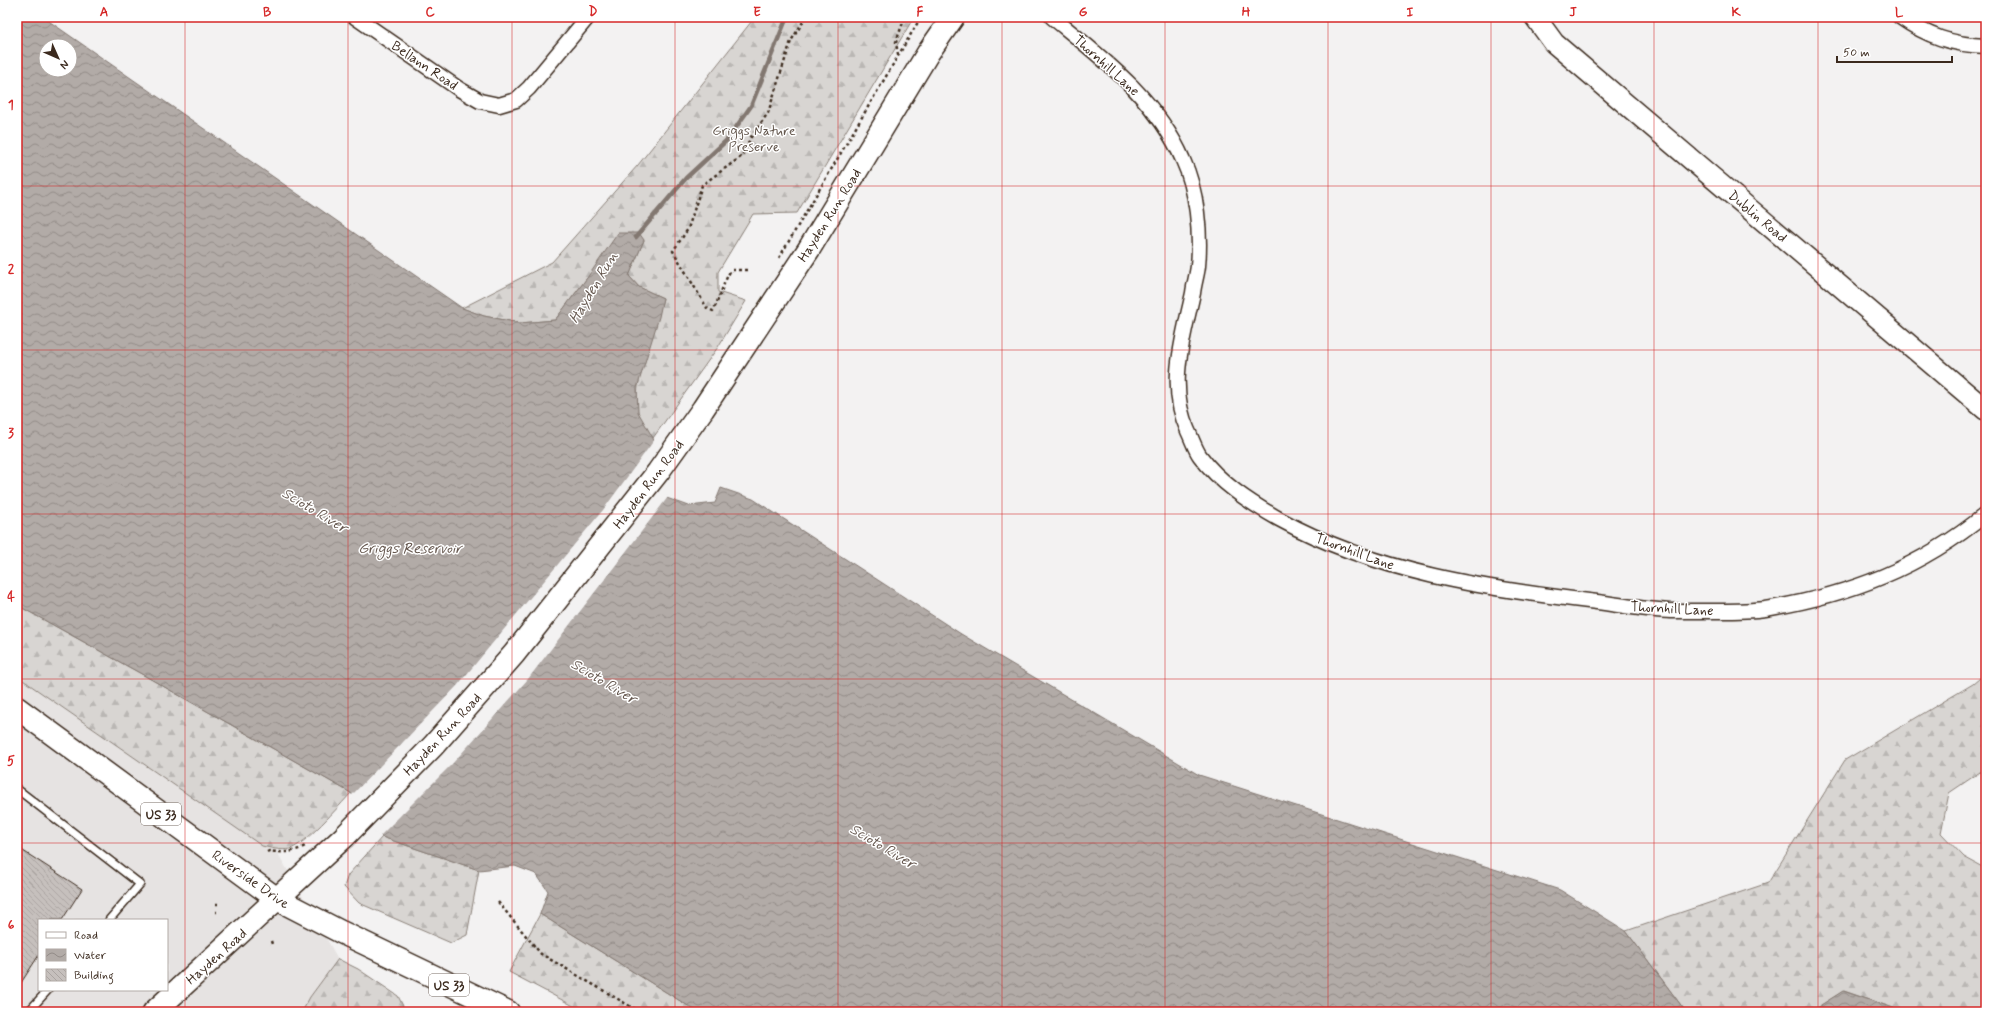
<svg xmlns="http://www.w3.org/2000/svg" width="2003" height="1029" viewBox="0 0 2003 1029" font-family="Mynerve,sans-serif">
  <defs>
    <pattern id="forest-firs" width="22" height="20" patternUnits="userSpaceOnUse"><rect width="22" height="20" fill="#d8d5d2"/><path d="M5 1l3.5 6h-7zM16 11l3.5 6h-7z" fill="#bab7b4"/></pattern>
    <pattern id="water-waves" width="16" height="10" patternUnits="userSpaceOnUse"><rect width="16" height="10" fill="#b2aba7"/><path d="M0 5q4-4 8 0t8 0" fill="none" stroke="#928b87"/></pattern>
    <pattern id="building-back-hatch" width="6" height="6" patternUnits="userSpaceOnUse"><rect width="6" height="6" fill="#c6c0bd"/><path d="M-1 5l2 2M0 0l6 6M5-1l2 2" fill="none" stroke="#aba5a2"/></pattern>
  </defs>
  <rect width="100%" height="100%" fill="#f3f2f2"/>
  <filter id="ink" filterUnits="userSpaceOnUse"><feTurbulence type="fractalNoise" baseFrequency=".025" numOctaves="2"/><feDisplacementMap in="SourceGraphic" scale="8" xChannelSelector="R" yChannelSelector="G"/><feConvolveMatrix kernelMatrix="1 2 1 2 8 2 1 2 1" color-interpolation-filters="sRGB"/></filter>
  <g filter="url(#ink)">
    <path fill="#e6e3e2" fill-rule="evenodd" d="M17,676L262,845L276,850L338,959L310,997L302,1012H17ZM39,920H167V990H39Z"/>
    <path fill="url(#forest-firs)" stroke="#8a8078" d="M755,17H914L797,213L753,214L718,272V292L746,301L718,347L653,438C648,431 640,420 638,412C631,384 656,329 663,298L639,287L629,276L644,240L587,278L555,320L520,323L484,316L462,308L552,262L638,165Z
      M17,605L147,677L351,793C339,806 305,845 290,849C281,851 271,848 262,846L17,676Z
      M1986,673V768L1949,793L1941,833L1964,857L1986,869V1012H1905L1844,991L1810,1012H1686L1626,931L1768,883L1845,760L1973,684Z
      M382,837L479,870L467,935L451,943L359,903L344,887L348,875Z
      M540,914L698,1012H585L509,972Z
      M338,959L358,969L398,996L405,1010L404,1012H302L310,997Z"/>
    <path fill="url(#water-waves)" stroke="#827770" fill-rule="evenodd" d="M17,17H43L462,308L484,316L520,323L555,320L587,278L618,233H639L644,240L629,276L639,287L663,298L659,317L637,388L638,412L653,438L658,453L647,491L689,506L715,503L721,488L753,499L961,634L1199,775L1560,890L1626,931L1686,1012H698L540,914L548,891L536,874L515,866L479,870L382,837L351,793L147,677L17,605ZM46,46H70V70H46Z
      M1843,991L1905,1012H1810Z"/>
    <path fill="#f3f2f2" d="M655,439L660,454L650,490L668,497L528,679L452,764L379,837L351,796L457,686L603,510Z"/>
    <g fill="none" stroke-linecap="round" stroke-linejoin="round">
      <path stroke="#827770" stroke-width="4.5" d="M636,237L686,178L727,140L751,106L787,17"/>
    </g>
    <path fill="url(#building-back-hatch)" stroke="#3b2a1e" d="M17,847L82,889L62,920H39V955L17,989Z"/>
    <g fill="none" stroke-linecap="round" stroke-linejoin="round">
      <defs>
        <path id="lane" d="M17,789L140,884L109,920
          M28,1012L48,990"/>
        <path id="street" d="M355,17L459,89L480,101L499,105L516,100L529,88L588,17
          M1052,17C1102,58 1156,98 1183,160C1197,190 1201,233 1198,266C1197,275 1194,284 1193,293C1183,339 1167,386 1188,431C1192,439 1195,449 1200,456C1220,483 1249,502 1279,519C1377,573 1487,589 1597,602C1621,605 1646,610 1671,611C1687,611 1702,611 1718,611C1734,611 1750,611 1765,609C1850,595 1920,568 1986,514
          M1900,17C1927,36 1953,45 1986,46"/>
        <path id="secondary" d="M1535,17L1554,43L1986,410"/>
        <path id="primary" d="M17,708L277,899L341,932L508,1012
          M154,1012L344,837L433,746L514,654L658,472L703,409L809,249L928,53L953,17"/>
      </defs>
      <use href="#lane" stroke="#3b2a1e" stroke-width="10"/>
      <use href="#street" stroke="#3b2a1e" stroke-width="17"/>
      <use href="#secondary" stroke="#3b2a1e" stroke-width="23"/>
      <use href="#primary" stroke="#3b2a1e" stroke-width="25"/>
      <path stroke="#3b2a1e" stroke-width="2.5" stroke-dasharray="3 3" stroke-linecap="butt" d="M898,55L896,42L905,17
        M779,258L921,17
        M747,270H731C723,283 720,297 713,311L707,308L673,251L688,229L702,185L742,156L751,137L768,113L791,41L806,17
        M267,852L269,851C282,853 293,853 305,846
        M498,902L541,954L640,1012
        M216,904H218
        M216,912H217
        M271,941L272,944"/>
      <use href="#lane" stroke="#fff" stroke-width="7"/>
      <use href="#street" stroke="#fff" stroke-width="14"/>
      <use href="#secondary" stroke="#fff" stroke-width="20"/>
      <use href="#primary" stroke="#fff" stroke-width="22"/>
    </g>
  </g>
  <path fill="none" stroke="#d62828" stroke-width="1" stroke-opacity="0.55" d="M185,17V1012M348,17V1012M512,17V1012M675,17V1012M838,17V1012M1002,17V1012M1165,17V1012M1328,17V1012M1491,17V1012M1654,17V1012M1818,17V1012M17,186H1986M17,350H1986M17,514H1986M17,679H1986M17,843H1986"/>
  <g text-anchor="middle" stroke-width="3" stroke-linejoin="round" paint-order="stroke">
    <g fill="#fff" stroke="#766a62" stroke-width="1">
      <rect x="141" y="803" width="40" height="22" rx="3"/>
      <rect x="429" y="974" width="40" height="22" rx="3"/>
    </g>
    <g font-size="13" font-weight="bold" fill="#3b2a1e">
      <text x="161" y="819">US 33</text>
      <text x="449" y="990">US 33</text>
    </g>
    <g font-size="14" fill="#3b2a1e" stroke="#fff">
      <text transform="translate(425 65) rotate(34)" y="5">Bellann Road</text>
      <text transform="translate(1107 65) rotate(42)" y="5">Thornhill Lane</text>
      <text transform="translate(829 215) rotate(-58)" y="5">Hayden Run Road</text>
      <text transform="translate(1758 216) rotate(40)" y="5">Dublin Road</text>
      <text transform="translate(648 484) rotate(-53)" y="5">Hayden Run Road</text>
      <text transform="translate(1355 551) rotate(20)" y="5">Thornhill Lane</text>
      <text transform="translate(1672 608) rotate(3)" y="5">Thornhill Lane</text>
      <text transform="translate(442 734) rotate(-47)" y="5">Hayden Run Road</text>
      <text transform="translate(251 879) rotate(35)" y="5">Riverside Drive</text>
      <text transform="translate(216 956) rotate(-42)" y="5">Hayden Road</text>
    </g>
    <g font-size="14" fill="#62554b" stroke="#fff">
      <text x="754" y="135">Griggs Nature<tspan x="754" dy="16">Preserve</tspan></text>
    </g>
    <g font-size="15" font-style="italic" fill="#65574e" stroke="#fff">
      <text transform="translate(593 287) rotate(-59)" y="5">Hayden Run</text>
      <text transform="translate(315 510) rotate(31)" y="5">Scioto River</text>
      <text x="410" y="553">Griggs Reservoir</text>
      <text transform="translate(604 681) rotate(31)" y="5">Scioto River</text>
      <text transform="translate(883 846) rotate(31)" y="5">Scioto River</text>
    </g>
  </g>
  <rect width="2003" height="1029" fill="none" stroke="#fff" stroke-width="44"/>
  <rect x="38" y="919" width="130" height="72" fill="#ffffff" stroke="#b1aaa5"/>
  <rect x="46" y="932" width="20" height="6" fill="#ffffff" stroke="#b1aaa5"/>
  <text x="74" y="939" font-size="12" fill="#3b2a1e">Road</text>
  <rect x="46" y="949" width="20" height="12" fill="url(#water-waves)" stroke="#b1aaa5"/>
  <text x="74" y="959" font-size="12" fill="#3b2a1e">Water</text>
  <rect x="46" y="969" width="20" height="12" fill="url(#building-back-hatch)" stroke="#b1aaa5"/>
  <text x="74" y="979" font-size="12" fill="#3b2a1e">Building</text>
  <g transform="translate(58 58) rotate(135)"><circle r="19" fill="#ffffff" stroke="#b1aaa5"/>
  <path d="M0-3L7 15L0 10L-7 15Z" fill="#3b2a1e"/>
  <text y="-6" font-size="11" font-weight="bold" text-anchor="middle" fill="#3b2a1e">N</text>
  </g>
  <path d="M1837 56v6h115v-6" fill="none" stroke="#3b2a1e" stroke-width="2"/>
  <text x="1843" y="56" font-size="12" fill="#3b2a1e" stroke="#ffffff" stroke-width="3" paint-order="stroke">50 m</text>
  <rect x="22" y="22" width="1959" height="985" fill="none" stroke="#d62828" stroke-width="1.5"/>
  <g font-size="13" text-anchor="middle" font-weight="bold" fill="#d62828">
    <text x="104" y="16">A</text>
    <text x="267" y="16">B</text>
    <text x="430" y="16">C</text>
    <text x="593" y="16">D</text>
    <text x="757" y="16">E</text>
    <text x="920" y="16">F</text>
    <text x="1083" y="16">G</text>
    <text x="1246" y="16">H</text>
    <text x="1410" y="16">I</text>
    <text x="1573" y="16">J</text>
    <text x="1736" y="16">K</text>
    <text x="1899" y="16">L</text>
    <text x="11" y="109">1</text>
    <text x="11" y="273">2</text>
    <text x="11" y="437">3</text>
    <text x="11" y="601">4</text>
    <text x="11" y="765">5</text>
    <text x="11" y="929">6</text>
  </g>
</svg>
